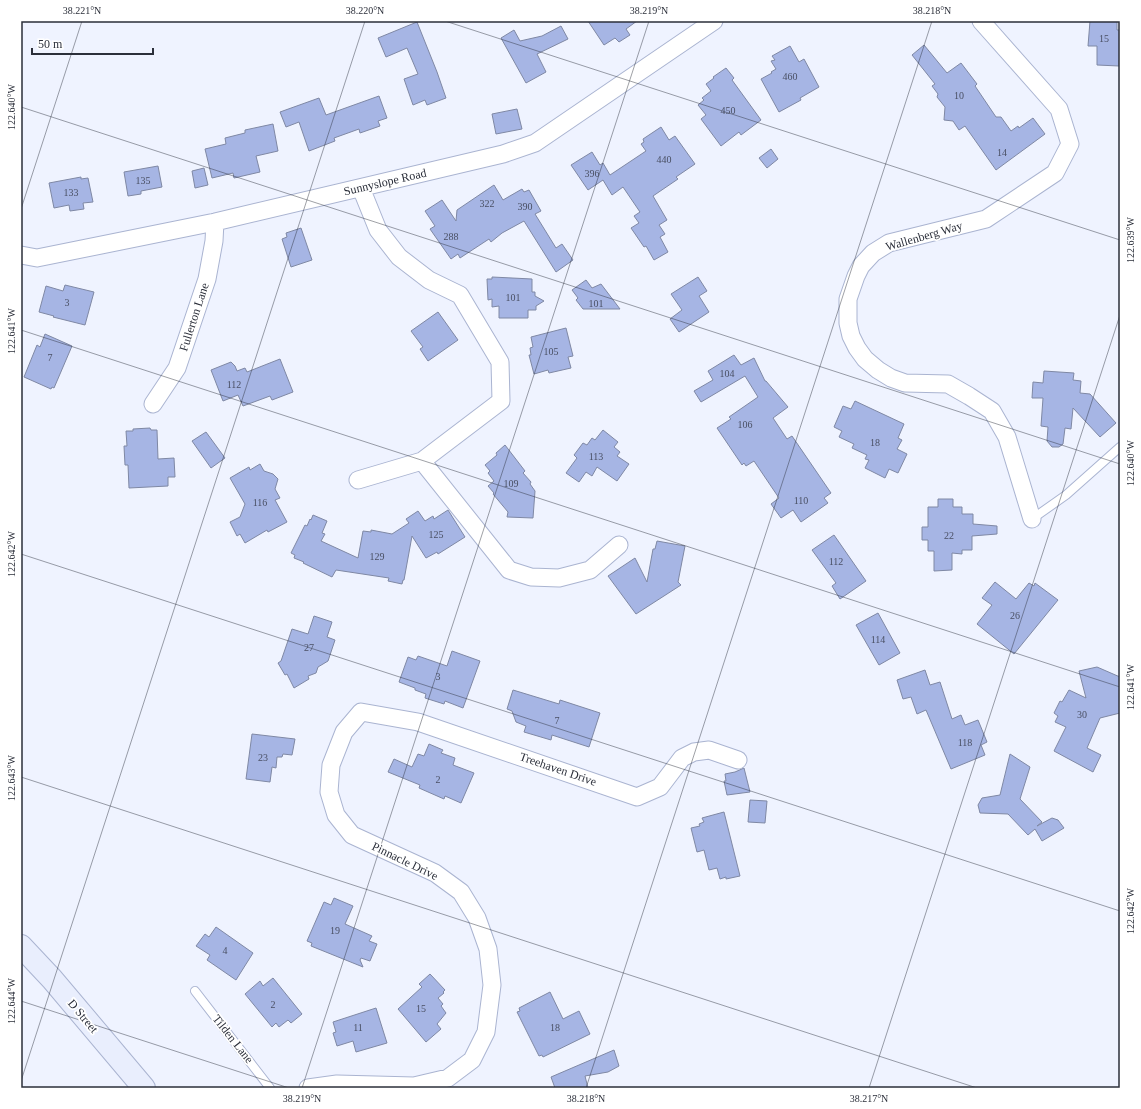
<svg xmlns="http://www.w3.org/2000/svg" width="1141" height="1109" viewBox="0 0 1141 1109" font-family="Georgia,serif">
  <rect width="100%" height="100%" fill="#eff3ff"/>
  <path fill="#a6b5e4" stroke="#7f88a4" d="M588,21H637L626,29L630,35L619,42L615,38L604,45Z
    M1090,21H1117V30H1120V60H1119V66L1097,65V46H1088Z
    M417,22L437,72L446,98L427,105L425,100L413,105L404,79L418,74L407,48L386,57L378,38Z
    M561,26L568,39L537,54L546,72L526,83L501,38L514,30L520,41L542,36Z
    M924,45L947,73L961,63L977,84L975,86L996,117H1001L1011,131L1018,126L1019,128L1033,118L1045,134L996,170L965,126L959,130L953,121L944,120L945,107L937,97L938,94L932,86L935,84L912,55Z
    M790,46L799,62L804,59L819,87L800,98L801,100L779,112L761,79L772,73L771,72L776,69L771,61L775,60L772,56Z
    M726,68L734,78L732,80L761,120L741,135L739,132L721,146L701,119L706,115L698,105L704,100L702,98L711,91L706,84L714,78L713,77Z
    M379,96L387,118L378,121L380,126L360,133L359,129L334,138L335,141L309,151L299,122L286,127L280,112L319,98L326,115Z
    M517,109L522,129L496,134L492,114Z
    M273,124L278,151L256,156L260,172L234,178L233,173L212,178L205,149L226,144L225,138L245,133V130Z
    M661,127L669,140L675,136L695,164L676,177L678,179L653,196L667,220L659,225L665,234L660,237L668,252L654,260L646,246L644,247L631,228L639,223L634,216L640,212L623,187L612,195L603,180L588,190L571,165L592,152L600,165L603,163L610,175L646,151L641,144L644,142L643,139Z
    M771,149L778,159L767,168L759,158Z
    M158,166L162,187L141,191V194L128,196L124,172Z
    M204,168L208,185L195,188L192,171Z
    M81,177V179L88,178L93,202L83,203L84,209L70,211L69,205L54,208L49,183Z
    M494,185L503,200L522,189L524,192L529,190L541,211L535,214L556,248L562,244L573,260L556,272L524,221L502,233L491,242L489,239L460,258L458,254L451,259L430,229L435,226L425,211L442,200L456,221L457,210Z
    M301,228L312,260L291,267L282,239L287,237L286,233Z
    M492,277L532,279V292H535V296L544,301L536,306V310H528V318H499V306L492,307V299L488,300L487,279H492Z
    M698,277L707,291L699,296L709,312L679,332L670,319L682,310L671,294Z
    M586,280L592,288L601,284L620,309H583L576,300L578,298L572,290Z
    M65,285L94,292L85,325L53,317L54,316L39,312L46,286L63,291Z
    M438,312L458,340L428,361L420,349L423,347L411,331Z
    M566,328L573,356L568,357L571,368L549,373L548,370L534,374L529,355H531L530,348L533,347L531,337Z
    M45,334L72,346L54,388L52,387L51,389L24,377L37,345L40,347Z
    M734,355L741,365L754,358L765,381H766L788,407L773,418L787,439L792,436L831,493L824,498L828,503L801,522L793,510L781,518L771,504L779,498L754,461L746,466L744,463L742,465L717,428L731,419L729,417L758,397L745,376L701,402L694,391L713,380L708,371Z
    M280,359L293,392L272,400L270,396L243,406L238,395L223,401L211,370L231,362L235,366L237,371L245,368L247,372Z
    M1044,371L1074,373L1073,380L1081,381L1080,393L1090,394L1116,423L1100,437L1073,408L1071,429L1065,428L1063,444L1059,447H1052L1047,441L1048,427L1041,426L1043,398H1032L1033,382L1043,383Z
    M855,401L904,424L898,438L902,440L897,449L907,454L898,473L889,469L885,478L865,468L869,460L865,459L867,455L852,448L854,444L839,437L842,431L834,427L843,406L851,409Z
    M150,428L151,430H157L158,459L174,458L175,477H168V486L129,488L128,465H125L124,446H127L126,431H133V429Z
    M603,430L618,442L614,447L620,452L617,456L629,464L617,481L597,467L592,476L586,472L579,482L566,473L577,458L574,455L583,443L587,445L592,438L595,440Z
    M206,432L225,458L211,468L192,441Z
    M505,445L525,471L523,473L531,482L530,484L535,491L533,518L507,517L508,512L493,494L494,493L488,486L494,481L488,473L490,471L485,465L497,455L496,453Z
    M260,464L264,471L273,474L278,479L275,489L280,498L275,500L287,522L268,532L267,530L245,543L240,534L237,536L230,522L240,517L245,504L230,478L249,467L250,470Z
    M938,499H953V507H962V514H973V524L997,526V534L972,536V550H962V554L952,553V570L934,571V551H928V540H922V527H928V507H938Z
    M448,510L465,537L438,554L437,552L426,558L412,536L404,580H403L402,584L388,581L389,578L336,570L332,577L303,563L304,562L294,558L295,555L291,553L305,525L307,526L310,519L311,520L313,515L327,521L322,533L325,534L321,541L358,558L363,531L371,532V530L392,534L409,523L406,519L418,511L425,521L433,516L434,519Z
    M834,535L866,581L840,599L832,586L836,583L812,550Z
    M657,541L685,546L678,582L681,585L636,614L608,576L635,558L647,582L653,549H655Z
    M995,582L1016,599L1029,583L1034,586L1035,583L1058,600L1014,654L977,624L992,605L982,598Z
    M878,613L900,653L879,665L856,625Z
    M314,616L332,622L327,637L335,640L328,661L318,667L316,673L308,676L309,679L294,688L287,674L285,675L278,663L281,661L292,629L308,634Z
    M452,651L480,661L463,708L445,701L444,704L425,698L426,694L415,690V688L399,682L408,657L416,660L418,656L447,666Z
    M1097,667L1120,677V713L1100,718L1087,748L1101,755L1093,772L1054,751L1066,727L1055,722L1058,716L1054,713L1060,701L1062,702L1069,690L1086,698L1079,671Z
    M925,670L930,685L940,682L952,719L961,715L965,725L978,720L987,742L981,745L985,755L951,769L926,710L917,714L911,697L903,699L897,680Z
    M513,690L559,704L560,700L600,713L589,747L552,735L551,740L524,732L526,726L516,722L512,711L507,709Z
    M252,734L295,739L292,755L283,754L282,757H277L276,768L272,767L270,782L246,779Z
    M429,744L443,750L441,753L455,758L453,765L474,773L461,803L445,796L444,799L419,788L420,785L388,772L394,759L412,767L418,754L424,756Z
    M1010,754L1030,767L1020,799L1042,822L1037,826L1052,818L1058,820L1064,828L1042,841L1035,829L1028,835L1008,814L980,813L978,805L982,798L1000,795Z
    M744,768L750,792L727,795L724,781H726L725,774L735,772Z
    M750,800L767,801L765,823L748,822Z
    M724,812L740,876L726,879V877L720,879L717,868L709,870L704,850L697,852L691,828L700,826L699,824L704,822L702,818Z
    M334,898L353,906L345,924L372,936L369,941L377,944L370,961L361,958L360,960L363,967L311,946L312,943L307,941L324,902L331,905Z
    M216,927L253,953L236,980L207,960L210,955L196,946L205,934L209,937Z
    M430,974L445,990L443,992L444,993L438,998L443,1004L441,1006L446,1013L437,1024L441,1029L426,1042L398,1009L422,987L419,984Z
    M273,978L302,1014L291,1023L288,1020L279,1027L276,1023L272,1027L245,994L260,981L263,986Z
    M550,992L563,1019L579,1011L590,1034L543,1057L542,1055L539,1056L517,1012L520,1011L519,1008Z
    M376,1008L387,1043L356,1052L353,1041L337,1046L333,1033L336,1032L333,1022Z
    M614,1050L619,1066L608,1072L585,1076L588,1088H555L551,1077Z"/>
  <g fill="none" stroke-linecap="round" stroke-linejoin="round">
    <defs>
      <path id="lane" d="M1032,519L1066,495L1120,447
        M195,991L270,1088"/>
      <path id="street" d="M981,21L1059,109L1070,144L1055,173L986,219L889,243L873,253L861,266L856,276L848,299V323L851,336L857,348L865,359L878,370L891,378L905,383L948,384L969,396L992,411L1007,437L1032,519
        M21,255L37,258L215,222L503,154L535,143L714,21
        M153,404L177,368L207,279L214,241L215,222
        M422,461L509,570L531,577L559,578L590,570L619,545
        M358,480L422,461L501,401L500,362L460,295L429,280L399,257L378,230L361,188
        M308,1088L337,1084L414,1086L448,1078L472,1060L486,1032L492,985L488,949L477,918L461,892L435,873L352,835L336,815L329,792L331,765L344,732L361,712L418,722L637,797L660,787L682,758L694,752L709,750L738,760"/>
      <path id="secondary" d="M21,946L52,979L144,1088"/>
    </defs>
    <use href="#lane" stroke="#aab4d1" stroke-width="10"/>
    <use href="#street" stroke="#aab4d1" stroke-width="19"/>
    <use href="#secondary" stroke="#aab4d1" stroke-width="24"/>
    <use href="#lane" stroke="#fff" stroke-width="8"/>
    <use href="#street" stroke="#fff" stroke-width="17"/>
    <use href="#secondary" stroke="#e9eefd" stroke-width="22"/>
  </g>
  <path fill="none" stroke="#2b2f3a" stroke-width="1" stroke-opacity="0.45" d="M445,21L1120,240M21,107L1120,464M21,209L82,21M21,330L1120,687M21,554L1120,911M21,777L977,1088M21,1001L289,1088M21,1081L365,21M302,1088L649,21M586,1088L932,21M869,1088L1120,315"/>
  <g text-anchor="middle" stroke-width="3.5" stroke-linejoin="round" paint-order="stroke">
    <g font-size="10" fill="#4a5064">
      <text x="1104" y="42">15</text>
      <text x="790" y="80">460</text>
      <text x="959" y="99">10</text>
      <text x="728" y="114">450</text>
      <text x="1002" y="156">14</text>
      <text x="664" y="163">440</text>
      <text x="592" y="177">396</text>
      <text x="143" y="184">135</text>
      <text x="71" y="196">133</text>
      <text x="487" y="207">322</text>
      <text x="525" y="210">390</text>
      <text x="451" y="240">288</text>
      <text x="513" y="301">101</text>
      <text x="67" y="306">3</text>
      <text x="596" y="307">101</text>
      <text x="551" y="355">105</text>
      <text x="50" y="361">7</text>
      <text x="727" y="377">104</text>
      <text x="234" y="388">112</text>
      <text x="745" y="428">106</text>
      <text x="875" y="446">18</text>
      <text x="596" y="460">113</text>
      <text x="511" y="487">109</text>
      <text x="801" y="504">110</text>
      <text x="260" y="506">116</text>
      <text x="436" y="538">125</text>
      <text x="949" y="539">22</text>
      <text x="377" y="560">129</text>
      <text x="836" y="565">112</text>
      <text x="1015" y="619">26</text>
      <text x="878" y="643">114</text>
      <text x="309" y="651">27</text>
      <text x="438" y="680">3</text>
      <text x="1082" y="718">30</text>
      <text x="557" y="724">7</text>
      <text x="965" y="746">118</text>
      <text x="263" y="761">23</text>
      <text x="438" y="783">2</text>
      <text x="335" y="934">19</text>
      <text x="225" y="954">4</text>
      <text x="273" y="1008">2</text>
      <text x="421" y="1012">15</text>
      <text x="358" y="1031">11</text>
      <text x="555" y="1031">18</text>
    </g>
    <g font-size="12" fill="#2b2f3a" stroke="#fff">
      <text transform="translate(385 182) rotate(-13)" y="4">Sunnyslope Road</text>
      <text transform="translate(924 236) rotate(-16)" y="4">Wallenberg Way</text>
      <text transform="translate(194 317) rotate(-72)" y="4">Fullerton Lane</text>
      <text transform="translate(558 769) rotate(19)" y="4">Treehaven Drive</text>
      <text transform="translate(405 861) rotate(26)" y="4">Pinnacle Drive</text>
      <text transform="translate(83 1016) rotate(50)" y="4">D Street</text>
      <text transform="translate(233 1039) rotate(52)" y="4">Tilden Lane</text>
    </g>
  </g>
  <rect width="1141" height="1109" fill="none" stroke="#ffffff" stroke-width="44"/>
  <path d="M32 48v6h121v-6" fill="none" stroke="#2b2f3a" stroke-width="2"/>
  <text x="38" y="48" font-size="12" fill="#2b2f3a" stroke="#ffffff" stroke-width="3" paint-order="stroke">50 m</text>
  <rect x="22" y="22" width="1097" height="1065" fill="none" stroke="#2b2f3a" stroke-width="1.5"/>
  <g font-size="10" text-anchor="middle" fill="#2b2f3a">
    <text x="82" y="14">38.221°N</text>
    <text x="365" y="14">38.220°N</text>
    <text x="649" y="14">38.219°N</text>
    <text x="932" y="14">38.218°N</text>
    <text transform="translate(11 107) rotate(-90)" y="4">122.640°W</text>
    <text transform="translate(1130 240) rotate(-90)" y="4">122.639°W</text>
    <text transform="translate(11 331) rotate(-90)" y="4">122.641°W</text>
    <text transform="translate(1130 463) rotate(-90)" y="4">122.640°W</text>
    <text transform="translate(11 554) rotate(-90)" y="4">122.642°W</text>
    <text transform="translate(1130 687) rotate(-90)" y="4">122.641°W</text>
    <text transform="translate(11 778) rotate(-90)" y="4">122.643°W</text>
    <text transform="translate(1130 911) rotate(-90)" y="4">122.642°W</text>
    <text transform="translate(11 1001) rotate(-90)" y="4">122.644°W</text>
    <text x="302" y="1102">38.219°N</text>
    <text x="586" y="1102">38.218°N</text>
    <text x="869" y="1102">38.217°N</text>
  </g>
</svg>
